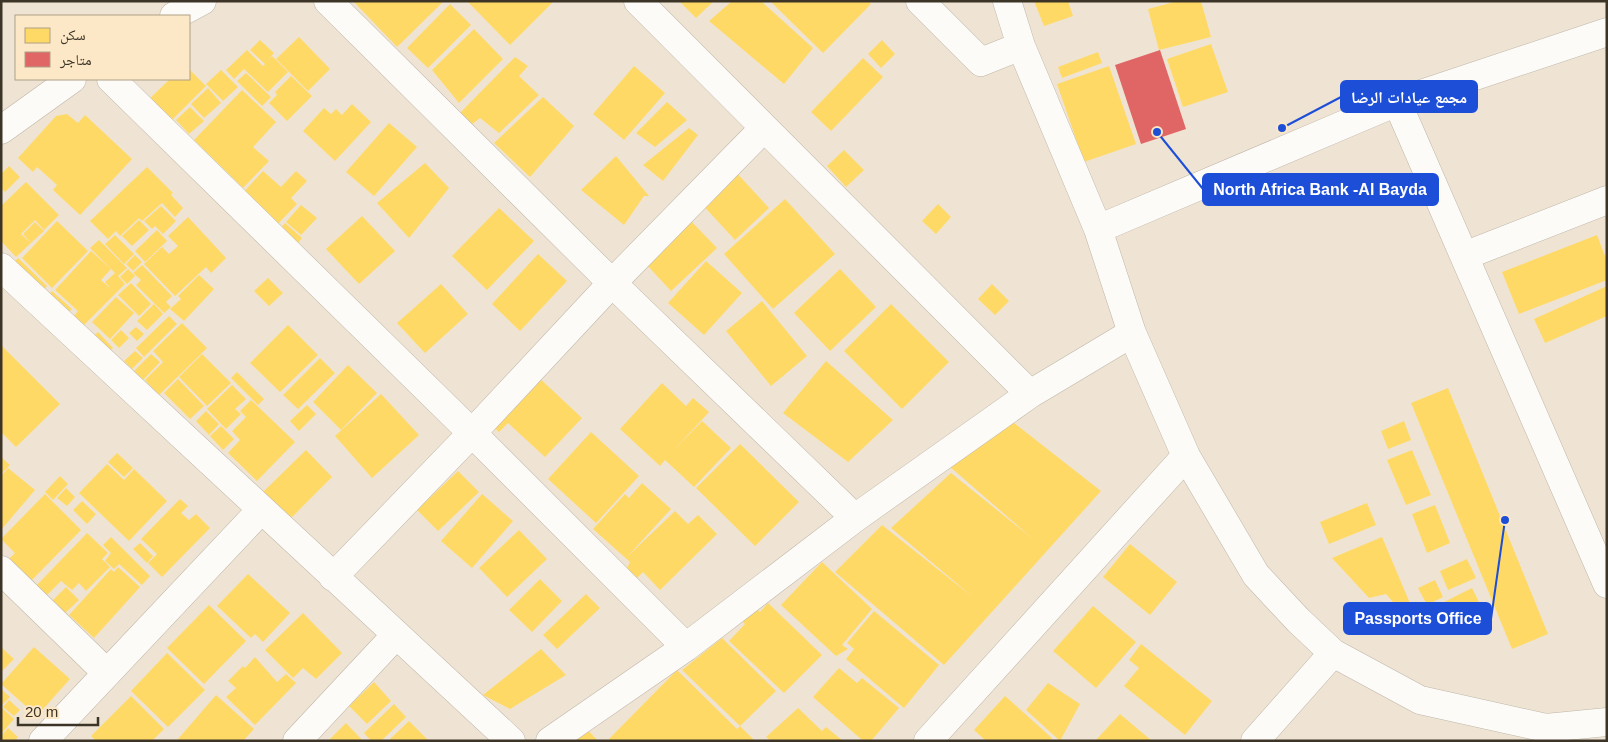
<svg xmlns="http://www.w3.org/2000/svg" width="1608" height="742" viewBox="0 0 1608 742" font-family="Arial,'Noto Naskh Arabic',sans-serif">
  <rect width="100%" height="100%" fill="#efe4d3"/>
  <path fill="#ffd966" d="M353,1H444L397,47Z
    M467,1H554L510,45Z
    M679,1H714L696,18Z
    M732,1H761L813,48L784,84L709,21Z
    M770,1H868L871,4L823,53Z
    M1034,1H1068L1073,16L1044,26Z
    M1178,1H1201L1211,37L1159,50L1148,9Z
    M450,4L471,25L428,68L407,48Z
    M474,29L503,59L459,103L432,70Z
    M299,37L330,69L308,91L276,59Z
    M260,40L274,53L267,61L272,56L288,72L268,92L244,69L234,79L226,70L247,50L263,66L265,64L250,50Z
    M882,40L895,54L881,68L868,54Z
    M1211,44L1228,92L1183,107L1167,59Z
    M1098,52L1102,63L1062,78L1058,67Z
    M515,57L528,66L519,76L539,95L499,133L480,118L471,125L459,114Z
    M863,58L883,77L831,131L811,112Z
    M634,66L665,93L624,140L593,114Z
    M1109,66L1136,144L1084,162L1057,84Z
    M189,69L206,86L167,125L145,103L170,79H189Z
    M221,70L238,87L223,101L206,84Z
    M246,73L271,97L262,106L237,81Z
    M291,76L312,96L287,121L269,103L277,95L275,92Z
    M208,88L221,103L204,118L191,104Z
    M242,90L276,122L253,147L269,161L243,188L194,140Z
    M543,97L574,126L530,177L494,143Z
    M667,102L687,120L655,147L636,133Z
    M352,104L371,122L335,161L303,131L324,108L331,114L336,109L342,115Z
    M190,107L204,121L189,134L176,120Z
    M67,114L78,123L85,115L132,159L80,215L53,190L57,185L37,167L33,172L18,158L56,116Z
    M389,123L417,147L374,196L346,172Z
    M689,128L698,135L663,181L643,165Z
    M844,150L864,170L846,187L827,166Z
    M616,156L649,196H644L624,225L581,190Z
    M425,163L449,188L409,238L377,203Z
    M9,166L20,177L5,192L1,188V174Z
    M147,167L173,193L171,195L183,208L175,217L162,203L142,221L139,218L120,236L116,231L108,239L90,221Z
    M733,169L769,208L735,240L699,201Z
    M263,171L281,187L296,171L307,181L291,198L297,204L271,231L239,197Z
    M26,182L59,215L44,230L35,220L21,234L31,243L16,257L1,241V206Z
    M785,199L835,254L773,309L724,254Z
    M938,204L951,217L936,234L922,221Z
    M301,205L317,218L301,235L286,222Z
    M161,206L176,221L163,234L155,226L152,229L144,221Z
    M499,208L534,241L487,290L452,256Z
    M362,216L395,251L359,284L326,249Z
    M188,217L226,258L211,273L206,267L175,296L144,264L162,247L169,254L178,246L168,236Z
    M139,220L149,230L132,246L122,236Z
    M690,220L717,248L671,291L644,262Z
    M57,221L88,251L52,288L22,258Z
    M35,222L44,231L31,243L23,234Z
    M285,223L302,238L293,249L276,233Z
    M157,230L167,241L145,262L135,251Z
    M115,235L134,254L124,264L105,244Z
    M1597,235L1607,261V280L1519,314L1502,272Z
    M99,240L127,268L118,276L125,284L77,332L67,324L78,311L55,290L91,251L111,269L101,280L111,289L105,282L115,273L90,248Z
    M538,254L567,281L520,331L492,304Z
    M135,255L142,262L133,271L126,264Z
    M18,258L47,286L38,296L8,268Z
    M706,261L742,293L704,335L668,303Z
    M142,265L172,296L166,302L171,307L164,313L136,285L141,280L133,273Z
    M128,269L135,276L127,284L120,277Z
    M840,269L876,307L830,351L794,313Z
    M199,275L214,289L184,321L170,309L181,299L178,296Z
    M268,278L283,293L269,306L254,291Z
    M131,283L151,304L139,316L118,295Z
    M441,284L468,314L425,353L397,323Z
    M992,284L1009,301L995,315L978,299Z
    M1607,286V316L1545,343L1534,319Z
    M52,291L72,309L64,317L44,299Z
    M116,297L134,313L110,339L92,322Z
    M762,301L807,356L771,386L726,331Z
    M154,304L163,314L147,330L137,321Z
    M891,304L949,362L902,409L844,351Z
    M169,316L177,324L144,357L136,348Z
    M182,323L207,348L159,395L145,380L163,362L153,351Z
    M288,325L318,355L280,392L250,363Z
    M136,327L144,334L137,341L129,333Z
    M121,330L129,338L119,348L111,340Z
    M98,332L113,348L105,355L90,339Z
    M1,345L60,404L16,447L1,432Z
    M135,351L143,358L132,369L124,361Z
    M151,354L160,362L143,380L134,371Z
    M202,354L231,383L207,406L179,377Z
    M320,358L335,373L298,409L283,395Z
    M826,361L893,420L848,462L783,413Z
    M348,365L377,393L341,430L313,402Z
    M237,372L264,399L258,405L231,378Z
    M535,374L582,418L545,457L508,423L499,432L489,423Z
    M178,379L204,406L190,419L164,393Z
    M662,383L686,406L693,398L709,412L672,452L702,421L731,448L694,487L665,460L660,466L620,429Z
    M232,385L246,399L235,409L241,414L226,429L207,409Z
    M1448,388L1548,634L1512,649L1411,403Z
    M381,394L419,435L372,478L335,436Z
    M251,400L295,442L257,481L228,453L240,440L232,431L246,417L240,411Z
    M307,405L316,414L299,431L290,421Z
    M206,411L219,424L209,435L196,421Z
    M1009,419L1101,491L944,665L835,572L882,525L974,598L891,528L951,473L1033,539L949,466Z
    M1404,421L1411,440L1388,449L1381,431Z
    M221,426L234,439L223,450L210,436Z
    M591,432L639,476L596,523L548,479Z
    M740,444L799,502L755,546L696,488Z
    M306,450L332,477L290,519L263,492Z
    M1412,450L1431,495L1406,505L1387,460Z
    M117,453L133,468L124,477L108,462Z
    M1,457L10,465L1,474Z
    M107,464L124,480L134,469L167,501L129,541L79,493Z
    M8,468L35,490L1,530V476Z
    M458,471L479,492L438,531L417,510Z
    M60,476L68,484L53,500L45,492Z
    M642,483L671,509L627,557L675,511L688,524L698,515L717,534L660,590L643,572L637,578L627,568L630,562L593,529L625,494L629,498Z
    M66,488L75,497L67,506L57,498Z
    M45,494L81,530L29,583L7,561L15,553L1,539Z
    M482,494L513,521L472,568L441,541Z
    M180,499L188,506L181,513L189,520L196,514L210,528L162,577L148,563L157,554L141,539Z
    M82,501L96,514L87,524L73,510Z
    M1367,503L1376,525L1329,544L1320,522Z
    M1435,505L1450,543L1427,553L1412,514Z
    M519,530L547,559L507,597L479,568Z
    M87,533L108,553L102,559L110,567L86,591L79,583L72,590L61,581L46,596L36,586Z
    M111,537L150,576L142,585L119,564L114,569L105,561L111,553L103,545Z
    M1382,537L1412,608L1406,617L1386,594L1369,598L1332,558Z
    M140,543L153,556L147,563L133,549Z
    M1130,544L1177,582L1150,615L1103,577Z
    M1467,559L1476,578L1448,590L1440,571Z
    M822,562L872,609L842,645L848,649L836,656L781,605Z
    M118,567L140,587L94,638L69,615L111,569L114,572Z
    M248,574L290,613L263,642L255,634L251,638L217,606Z
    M540,579L562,601L532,632L509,610Z
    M1435,580L1443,597L1427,605L1418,588Z
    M66,587L79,600L64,614L51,602Z
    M1472,588L1482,608L1442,627L1432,608Z
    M586,594L600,608L557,649L543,635Z
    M768,603L822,655L784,693L729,641L745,624L738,617L751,604L760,612Z
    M209,605L246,641L204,684L167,648Z
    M1093,606L1136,642L1096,688L1053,651Z
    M874,611L939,665L904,708L846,659L854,649L847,643Z
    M303,613L342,653L316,679L303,668L293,678L265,650Z
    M722,638L776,691L740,726L682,670Z
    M1141,644L1212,701L1185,735L1124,686L1139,668L1129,660Z
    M1,647L14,659L1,672Z
    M34,647L70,679L37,716L1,684Z
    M541,649L566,675L510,709L483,695Z
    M167,653L205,690L168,727L131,691Z
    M255,657L277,682L286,674L296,683L255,725L226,697L236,688L228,681L243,666L245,668Z
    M839,668L857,683L862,678L899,708L871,741H863L813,697Z
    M677,670L737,729L740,726L755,741H611L609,739Z
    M374,682L391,701L367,724L349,706Z
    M1048,683L1080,704L1060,741L1026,710Z
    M1,689L10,697L1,706Z
    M216,695L254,729L243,741H180L178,739Z
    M131,696L164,729L152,741H96L91,736Z
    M1005,696L1052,738L1049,741H986L974,730Z
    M9,700L20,710L14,716L3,707Z
    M394,704L406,717L381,741H371L364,733Z
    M1,707L14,719L1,734Z
    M798,708L822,731L826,727L843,741H771L766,737Z
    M1120,714L1152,741H1095Z
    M409,721L429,741H388Z
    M346,723L363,741H328Z
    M8,728L18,737L15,741H1V736Z
    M587,729L598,741H569Z"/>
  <path fill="#e06666" d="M1160,50L1186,129L1141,144L1115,65Z"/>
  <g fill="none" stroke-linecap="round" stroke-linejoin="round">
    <defs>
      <path id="minor" d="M328,1L612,283L855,518
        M638,1L1030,394
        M920,1L981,62L1021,46
        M1007,1L1021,46L1098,229L1132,333L1186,456L1256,575L1298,620L1333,653L1420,700L1546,728L1607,722
        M174,16L202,1
        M111,79L472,433L686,647
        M1397,102L1607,584
        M1,130L72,79
        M1098,229L1397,102L1607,32
        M1464,256L1607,200
        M1,267L511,741
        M1,570L107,673
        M333,577L472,433L612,283L764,128
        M43,741L261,510
        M297,741L396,635
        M550,741L686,647L855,518L1030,394L1132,333
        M928,741L1186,456
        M1255,741L1333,653"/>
    </defs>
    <use href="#minor" stroke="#beb6a8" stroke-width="29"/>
    <use href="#minor" stroke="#fdfbf8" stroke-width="28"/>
  </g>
  <path fill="none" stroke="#1d4ed8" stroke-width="2" d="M1282 128L1341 97M1157 132L1203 189M1505 520L1491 619"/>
  <g fill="#1d4ed8" stroke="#fce8c6" stroke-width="2">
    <circle cx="1282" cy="128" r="5"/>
    <circle cx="1157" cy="132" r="5"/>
    <circle cx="1505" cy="520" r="5"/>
  </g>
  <g fill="#1d4ed8" stroke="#1d4ed8" stroke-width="2">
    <rect x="1341" y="81" width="136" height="31" rx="5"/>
    <rect x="1203" y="174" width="235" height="31" rx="5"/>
    <rect x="1344" y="603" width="147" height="31" rx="5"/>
  </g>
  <g font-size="16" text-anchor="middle" font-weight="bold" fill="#fff">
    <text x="1409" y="103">مجمع عيادات الرضا</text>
    <text x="1320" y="195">North Africa Bank -Al Bayda</text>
    <text x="1418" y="624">Passports Office</text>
  </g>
  <rect width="1608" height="742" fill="none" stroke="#3c3427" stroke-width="5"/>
  <rect x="15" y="15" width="175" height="65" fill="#fce8c6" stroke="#afa086"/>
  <rect x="25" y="28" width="25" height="15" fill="#ffd966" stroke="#afa086"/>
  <text x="60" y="40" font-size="15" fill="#3c3427">سكن</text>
  <rect x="25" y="52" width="25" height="15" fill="#e06666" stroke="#afa086"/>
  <text x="60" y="65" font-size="15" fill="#3c3427">متاجر</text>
  <path d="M18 717v8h80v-8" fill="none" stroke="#3c3427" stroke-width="2.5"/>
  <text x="25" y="717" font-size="15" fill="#3c3427" stroke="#fce8c6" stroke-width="4" paint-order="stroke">20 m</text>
</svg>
